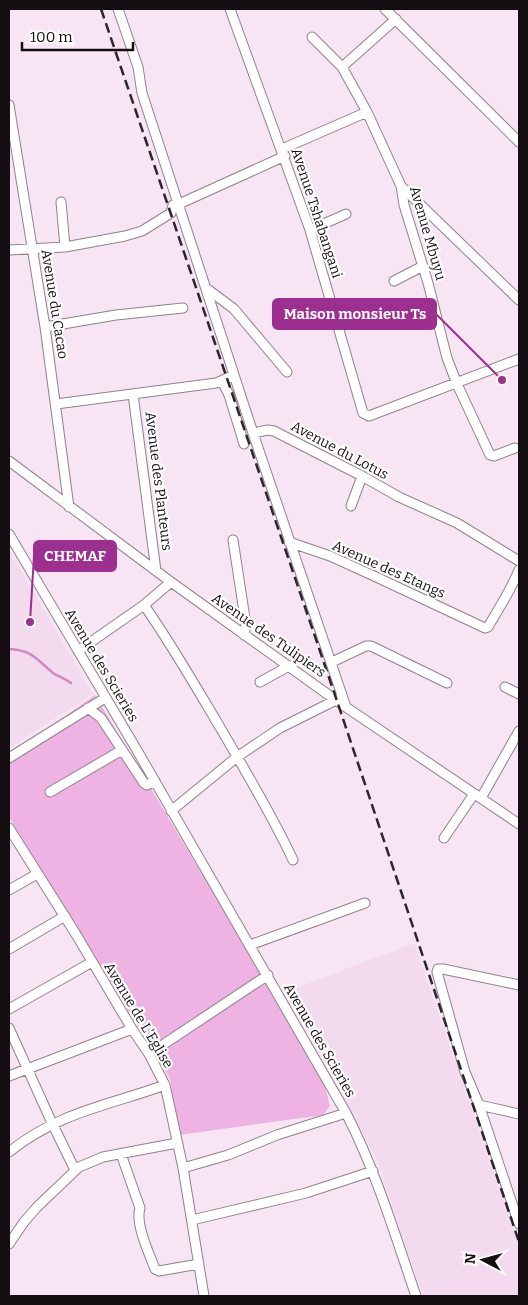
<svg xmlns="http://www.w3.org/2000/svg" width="528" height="1305" viewBox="0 0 528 1305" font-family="Bitter,serif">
  <rect width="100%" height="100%" fill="#f7e5f3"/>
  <path fill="#f3daee" d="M9,550L93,694L9,748Z
    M414,943L519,1246V1296H423L377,1160L286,992Z"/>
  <path fill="#eeb3e3" d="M95,695L322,1075L330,1106L323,1115L179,1135L170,1079L9,817V756Z"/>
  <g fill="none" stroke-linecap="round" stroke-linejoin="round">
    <path stroke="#cf8ac3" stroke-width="2.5" d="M9,649C32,650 36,659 53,673C59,677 65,678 71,683"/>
    <defs>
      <path id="minor" d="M118,9L138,67L142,93L253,433L346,707
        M230,9L310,230L363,413L369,416L519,359
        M385,9L519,142
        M312,37L342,67L367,112L401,186L404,205L428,283L447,358L457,384L490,455L494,456L515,448
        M342,67L396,19
        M9,105L45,327L69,507
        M282,149L367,112
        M401,186L519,300
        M61,202L65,247
        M179,204L285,156
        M310,230L346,214
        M9,250L65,247L125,236L142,231L171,213L173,205L178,202
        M394,281L423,266
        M206,288L234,309L287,372
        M45,327L116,315L183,308
        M222,381L229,395L244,444
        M133,394L156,571
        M56,404L216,383L234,375
        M253,433L268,430L274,431L362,476L399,497L457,523L519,561
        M9,461L171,582L337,701L519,824
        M351,506L362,476
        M9,534L138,752L346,1113C376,1171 395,1235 416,1296
        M233,540L246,625L244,635
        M289,542L330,556L374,576L485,628L488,627C499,608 511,590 519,570
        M144,605C172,645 196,687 221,729C246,772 272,815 293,860
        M78,651L144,605L171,582
        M332,662L366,646H371L447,683
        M260,682L289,666
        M505,687L519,694
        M88,708L101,718L144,783L147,785L155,781
        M9,758L105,698
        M50,792L122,750
        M481,798L519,731
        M171,811L237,757L280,728L336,700
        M9,828L77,936L132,1029L149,1054L165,1085L183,1168L204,1296
        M444,838L474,794
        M9,890L37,874
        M250,945L365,903
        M9,949L65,916
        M519,985L443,969H438L437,972L465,1072L479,1105L519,1224
        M9,1009L92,962
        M9,1028L52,1123L75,1170
        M149,1054L268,975
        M9,1076L132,1029
        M479,1105L519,1114
        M9,1152C59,1112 107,1106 165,1085
        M121,1154L140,1208C135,1224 149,1253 155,1269L159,1271L199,1264
        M183,1168L228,1155L277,1135L346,1113
        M192,1220L306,1193L373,1171
        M9,1244L24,1222L37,1207L79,1167L103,1157L177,1143"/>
    </defs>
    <use href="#minor" stroke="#91808d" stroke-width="11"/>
    <use href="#minor" stroke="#fff" stroke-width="9"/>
    <path stroke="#2c252b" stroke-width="2.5" stroke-dasharray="10 5" stroke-linecap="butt" d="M101,9L337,701L519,1242"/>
  </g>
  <g text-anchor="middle" stroke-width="4.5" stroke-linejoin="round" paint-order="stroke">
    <g font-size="14" fill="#140e13" stroke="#fff">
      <text transform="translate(317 213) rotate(72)" y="5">Avenue Tshabangani</text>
      <text transform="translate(428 233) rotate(74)" y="5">Avenue Mbuyu</text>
      <text transform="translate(55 304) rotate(81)" y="5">Avenue du Cacao</text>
      <text transform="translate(340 450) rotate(28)" y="5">Avenue du Lotus</text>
      <text transform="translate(159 481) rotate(83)" y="5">Avenue des Planteurs</text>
      <text transform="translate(389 569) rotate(24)" y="5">Avenue des Etangs</text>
      <text transform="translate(269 635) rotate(35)" y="5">Avenue des Tulipiers</text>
      <text transform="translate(102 665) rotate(59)" y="5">Avenue des Scieries</text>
      <text transform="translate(139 1015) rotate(59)" y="5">Avenue de L'Eglise</text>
      <text transform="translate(320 1040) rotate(60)" y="5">Avenue des Scieries</text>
    </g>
  </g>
  <path fill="none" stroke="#9c2f8f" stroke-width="2" d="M502 380L436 314M30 622L34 556"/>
  <g fill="#9c2f8f" stroke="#fff" stroke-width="2">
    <circle cx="502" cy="380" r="5"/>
    <circle cx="30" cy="622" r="5"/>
  </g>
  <g fill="#9c2f8f" stroke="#9c2f8f" stroke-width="2">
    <rect x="273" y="299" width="163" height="30" rx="5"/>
    <rect x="34" y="541" width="82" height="30" rx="5"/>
  </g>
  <g font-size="15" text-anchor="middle" font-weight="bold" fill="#fff">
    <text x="355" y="319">Maison monsieur Ts</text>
    <text x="75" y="561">CHEMAF</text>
  </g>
  <rect width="528" height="1305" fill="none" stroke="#140e13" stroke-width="20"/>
  <g transform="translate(483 1260) rotate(276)" stroke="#ffffff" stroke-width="4" paint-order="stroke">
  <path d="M0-4L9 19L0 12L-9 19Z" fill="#140e13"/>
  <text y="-8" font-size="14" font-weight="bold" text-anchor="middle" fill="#140e13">N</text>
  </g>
  <path d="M22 42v8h111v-8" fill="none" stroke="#140e13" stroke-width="2.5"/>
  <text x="30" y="42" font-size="15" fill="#140e13" stroke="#ffffff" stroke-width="4" paint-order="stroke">100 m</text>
</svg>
